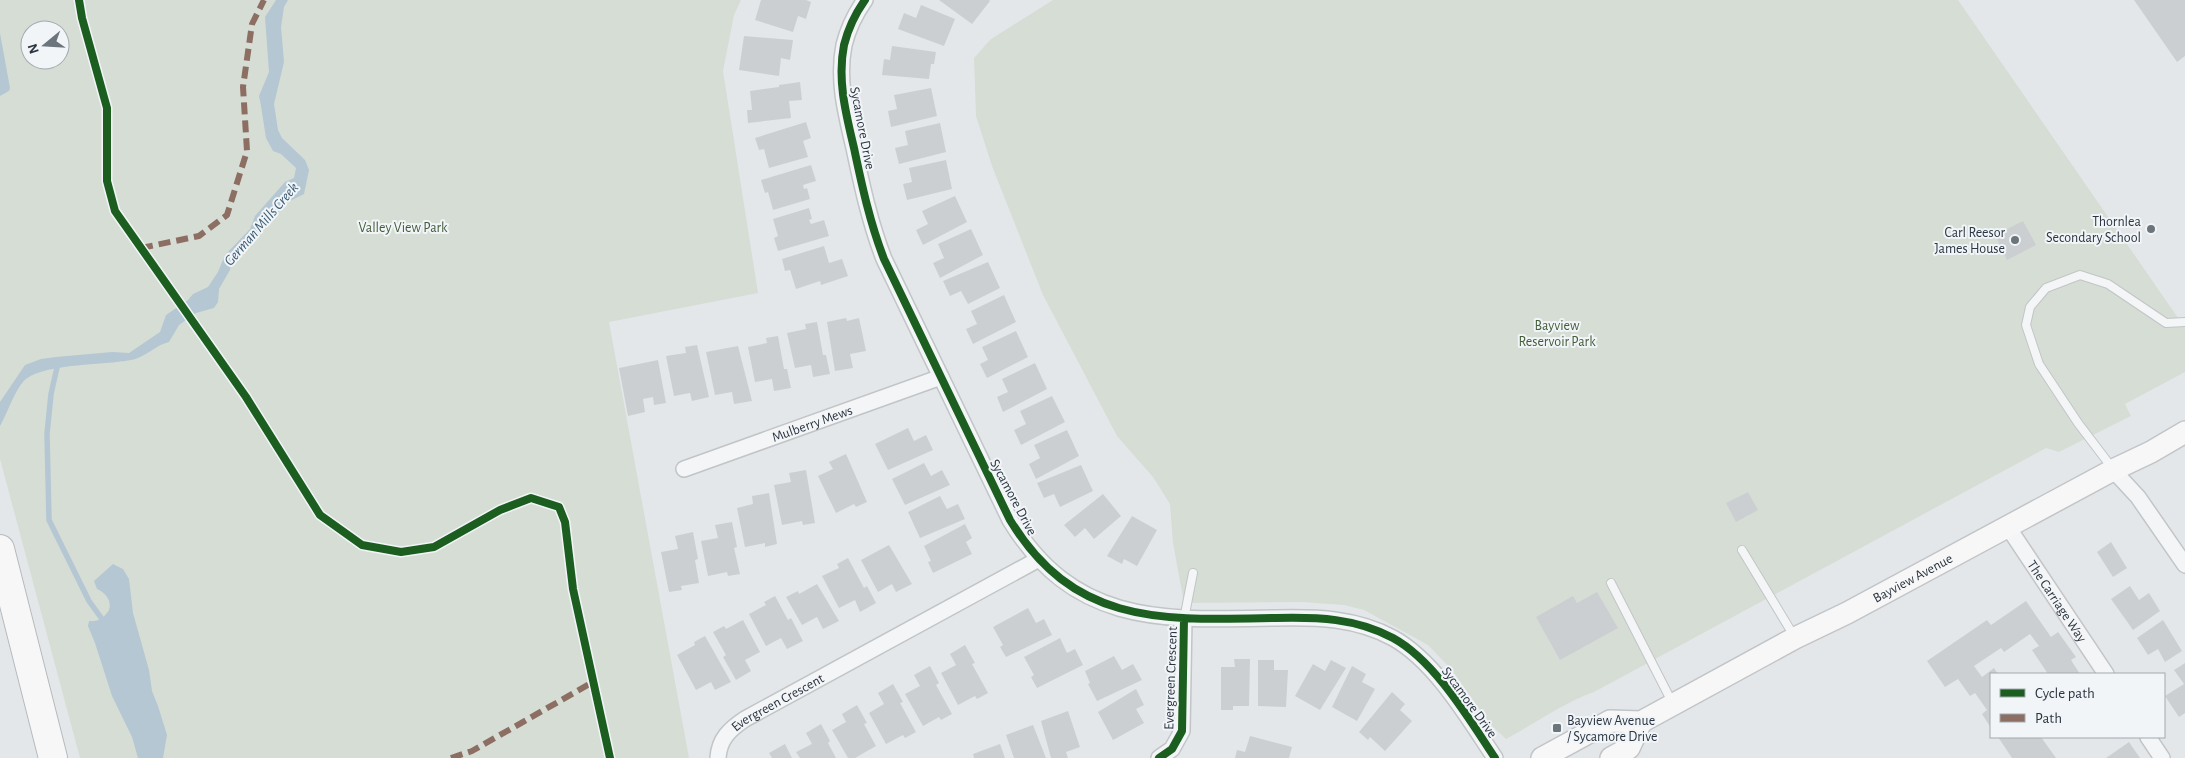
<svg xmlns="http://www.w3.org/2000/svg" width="2185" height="758" viewBox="0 0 2185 758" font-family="'Alegreya Sans',sans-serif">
  <rect width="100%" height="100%" fill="#e4e7e9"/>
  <path fill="#d6ddd5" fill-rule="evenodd" d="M0,0H741L734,15L723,71L758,293L609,322L689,758H80L0,459ZM30,30H60V60H30Z
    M1053,0H1958L2185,328V372L2125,404L2131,416L2059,452L2046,448L1594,692C1563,703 1536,723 1506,739L1489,723L1452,670L1428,645L1364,610L1344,605L1303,602L1184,603L1173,543L1170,504L1153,477L1117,436L1043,295L992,166L976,116L974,58L991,39Z"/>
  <path fill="#b4c7d3" d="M276,0H288L284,7L281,27L284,62L274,104L278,130L282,138L305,160L309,170L304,194L286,203L274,217L264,221L251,239L232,259L230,270L219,289L218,302L214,308L196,313L179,325L169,342C156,345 148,355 135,359C109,366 40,362 23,382C14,392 7,414 0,426V402L25,365L41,359L56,357L112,352L129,353L160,332L166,315L188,300L193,294L208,287L218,272L225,255L250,229L255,216L285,182L294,178L296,168L281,154L273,151L266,138L261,106L259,96L269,72L265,17Z
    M0,33L10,88L9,91L0,96Z
    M113,564L123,569L129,579L133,613L149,670L152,691L158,706L167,735L163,758H138L132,737L112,696L95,643L88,626L89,621C98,622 104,618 109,610C112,601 106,593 97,589L94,581Z"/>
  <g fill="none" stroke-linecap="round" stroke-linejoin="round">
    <path stroke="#b4c7d3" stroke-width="5.5" d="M58,363L51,394L47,434L49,520L89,601L102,619"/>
  </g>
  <path fill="#cccfd1" d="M761,0H806L811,2L806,19L798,16L793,32L755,20Z
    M939,0H989L990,1L972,24Z
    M2134,0H2185V56L2177,62Z
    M921,5L955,19L944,46L898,29L904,13L916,18Z
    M744,36L793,40L790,60L781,58L779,76L739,70Z
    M892,46L936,52L934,64H931L929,79L882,75L884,59L890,60Z
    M800,82L802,100L789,101L791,118L748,123L747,110H752L750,91L779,87V85Z
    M931,88L937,116L891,127L888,111L897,109L894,95Z
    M806,122L811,138L803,141L808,157L769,168L764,149L759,150L755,138Z
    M940,123L946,152L899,164L895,148L908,145L905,131Z
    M946,160L952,189L907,200L903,184L912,182L909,168Z
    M811,165L816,181L803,185L804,189L807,188L810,199L773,210L768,192L765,193L761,180Z
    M955,196L967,222L923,245L916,230L928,224L922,211Z
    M809,208L812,219L809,220L811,224L824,220L829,236L778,251L774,238L778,236L773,219Z
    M2023,221L2036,245L2007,260L1995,235Z
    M971,229L983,255L940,278L933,263L944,258L938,244Z
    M824,246L829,263L842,259L848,276L821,285L820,281L796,289L790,270L785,271L782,259Z
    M988,262L1000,288L968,304L961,291L950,296L943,281Z
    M1004,295L1016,322L973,344L966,329L977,324L971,311Z
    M846,318L847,321L859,318L866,351L850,354L853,368L835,371L827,322Z
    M817,322L823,355H826L830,374L813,377L811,365L795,368L787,333L806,329L805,324Z
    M1016,331L1028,357L987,378L980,364L988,360L982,347Z
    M778,336L784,369H787L791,388L774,391L772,379L755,382L748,347L767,343L766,338Z
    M697,345L709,397L692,401L690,393L674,396L666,356L686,353L685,347Z
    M738,346L752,401L734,404L732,392L715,395L706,352Z
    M658,360L666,403L654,405L653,397L643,399L645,412L628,416L619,368Z
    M1035,363L1047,389L1003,412L997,397L1008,392L1002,379Z
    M1052,396L1065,422L1021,445L1014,430L1026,424L1020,411Z
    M908,428L914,441L926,435L933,450L888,470L875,444Z
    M1067,430L1079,456L1036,479L1029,464L1040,458L1034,445Z
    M846,454L867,502L856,507L854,504L836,513L818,476L833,469L829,462Z
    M924,463L931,476L942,470L950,485L905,505L892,479Z
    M1081,465L1093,491L1060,507L1054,494L1044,498L1037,483Z
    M806,470L815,523L803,525L802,521L782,525L774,485L791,482L789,473Z
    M1748,492L1758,510L1736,522L1726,503Z
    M769,493L777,544L765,547V543L745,547L737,508L753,504L752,496Z
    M1103,494L1121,516L1094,539L1085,528L1075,537L1064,525Z
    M940,496L947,509L958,504L965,519L920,538L908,512Z
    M1132,516L1157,530L1137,566L1124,559L1122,564L1107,556Z
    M732,522L737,547L734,548L740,574L728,576L727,572L708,576L701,541L718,538L715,525Z
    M965,524L972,538L966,542L972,554L933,573L928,562L931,561L924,546Z
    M693,532L698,559L695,560L699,583L681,586L682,590L669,592L661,552L678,549L675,536Z
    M2111,542L2127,568L2113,577L2097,552Z
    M889,545L912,584L896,592L892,584L878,592L861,560Z
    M848,558L864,588L867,586L876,603L860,612L855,600L839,608L822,576L839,568L837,564Z
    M817,584L839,621L823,629L817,617L802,625L786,597L798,591L799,594Z
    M2130,586L2139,600L2149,593L2160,611L2133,630L2111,599Z
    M1597,592L1618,628L1560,660L1536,617L1573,596L1577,603Z
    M775,596L788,620L791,618L803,641L787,649L781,638L766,646L749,614L766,605L764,602Z
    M2026,601L2051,637L2058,632L2076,657L2071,660L2080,674H2048L2032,650L2039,646L2030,634L2004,652L2001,648L1974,666L1982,677L1994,668L1998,674H1991V728L1982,714L1987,710L1975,693L1970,696L1958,679L1945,687L1927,661L1987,620L1991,625Z
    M1028,608L1036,623L1044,619L1052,635L1006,657L1000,647L1003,645L993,627Z
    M743,620L760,652L745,660L751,671L736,680L723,657L726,655L713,632L724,626L726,629Z
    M2163,620L2182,651L2165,662L2158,649L2148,655L2137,638Z
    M705,636L731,682L715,690L711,682L696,690L677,655L695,645L694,642Z
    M1060,638L1067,653L1075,649L1083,665L1037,688L1031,677L1034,675L1024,657Z
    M965,645L975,663L972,664L988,693L977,699L975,696L958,705L941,673L956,665L950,654Z
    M1114,656L1122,670L1133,664L1142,680L1097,701L1088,684L1090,683L1085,671Z
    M1234,659H1250L1249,706H1233V710H1221V667H1235Z
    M1258,660H1274V670H1288L1286,707L1258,706Z
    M1331,660L1346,668L1320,710L1295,696L1313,664L1325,671Z
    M2185,663V713L2179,717L2165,696L2184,684L2174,670Z
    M930,666L939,683L936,685L952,714L941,720L939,717L923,726L905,694L920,686L914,675Z
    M1352,666L1366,674L1362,682L1375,689L1357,721L1332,707Z
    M893,684L903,702L900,703L916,732L905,738L903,735L886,744L869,713L884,704L878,693Z
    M1136,689L1144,705L1136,709L1144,723L1113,740L1098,712Z
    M1392,692L1405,704L1400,710L1412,721L1385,751L1370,737L1368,740L1359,732Z
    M857,705L867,723L864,724L876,746L855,758H848L832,730L846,722L842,714Z
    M1068,711L1080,747L1066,752L1068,758H1051L1041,721Z
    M821,724L830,741L828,743L836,758H800L796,752L812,744L806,733Z
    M1033,725L1046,758H1014L1006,735Z
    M1250,736L1292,747L1289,758H1235L1237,750L1245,752Z
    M1998,737H2041L2056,758H2012Z
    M2129,742L2140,758H2106Z
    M785,744L792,758H772L769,753Z
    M1000,744L1005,758H974L973,754Z"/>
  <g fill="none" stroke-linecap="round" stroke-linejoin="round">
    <defs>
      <path id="lane" d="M2113,469L2078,423L2039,364L2026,325L2030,307L2046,288L2080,275L2108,284L2166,323L2185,322
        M1742,550L1794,636
        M1611,583L1673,704
        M1184,619L1193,573"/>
      <g id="street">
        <path d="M865,0C855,14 848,29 844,45C837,80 846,114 854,148C862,186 870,223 884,259L1010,520C1075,627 1165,620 1276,618C1317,617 1356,618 1393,638C1435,661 1469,719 1495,758"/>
        <path id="s1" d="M684,469L941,377"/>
        <path d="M2113,470L2138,497L2185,565"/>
        <path id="s2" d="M2008,527L2106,674"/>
        <path d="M2148,737L2162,758"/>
        <path id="s3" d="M718,758C719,739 730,729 745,719L1037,560"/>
        <path d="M1159,758L1172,749L1182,731L1184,619"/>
      </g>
      <g id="secondary">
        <path id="s4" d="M1542,758L1610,721L1641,722L1795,638L1847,613L2113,470L2151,452L2185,432"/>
        <path d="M1611,758L1629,748L1641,722"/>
      </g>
      <path id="highway" d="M0,549L53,758"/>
    </defs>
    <use href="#lane" stroke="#c2c5c7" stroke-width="10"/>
    <use href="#street" stroke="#c2c5c7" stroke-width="18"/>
    <use href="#secondary" stroke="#c2c5c7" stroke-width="24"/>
    <use href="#highway" stroke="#b7babd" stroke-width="30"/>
    <use href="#lane" stroke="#f3f5f6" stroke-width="8"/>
    <use href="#street" stroke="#f3f5f6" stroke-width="15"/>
    <use href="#secondary" stroke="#f7f7f7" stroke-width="21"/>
    <use href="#highway" stroke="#f7f7f7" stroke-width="28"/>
    <path stroke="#8d6e63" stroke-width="6" stroke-dasharray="12 6" stroke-linecap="butt" d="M141,248L199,236L227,215L247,151L243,87L252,24L264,0
      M451,758L472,751L593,682"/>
    <defs>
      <path id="cycleway" d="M79,0L82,18L107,108V181L115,211L246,397L320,515L362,545L401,552L434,547L500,510L531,498L559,507L565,522L573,589L610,758
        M865,0C855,14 848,29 844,45C837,80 846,114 854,148C862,186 870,223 884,259L1010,520C1075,627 1165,620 1276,618C1317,617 1356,618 1393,638C1435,661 1469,719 1495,758
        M1159,758L1172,749L1182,731L1184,619"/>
    </defs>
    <use href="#cycleway" stroke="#f2f5f8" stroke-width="11"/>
    <use href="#cycleway" stroke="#1b5e20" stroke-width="8"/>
  </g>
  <g fill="#6c747c" stroke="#f2f5f8" stroke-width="2">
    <circle cx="2151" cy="229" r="5"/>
    <circle cx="2015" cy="240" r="5"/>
    <rect x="1552" y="723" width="10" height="10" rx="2.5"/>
  </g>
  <g text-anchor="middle" stroke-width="4" stroke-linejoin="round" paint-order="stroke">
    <g font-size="14" fill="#2b3642" stroke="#f2f5f8">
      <text transform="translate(863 128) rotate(79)" y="5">Sycamore Drive</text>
      <text dy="5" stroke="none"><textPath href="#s1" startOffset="136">Mulberry Mews</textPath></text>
      <text transform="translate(1014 497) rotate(62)" y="5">Sycamore Drive</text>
      <text dy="5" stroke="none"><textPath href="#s4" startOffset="416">Bayview Avenue</textPath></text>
      <text dy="5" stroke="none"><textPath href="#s2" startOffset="89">The Carriage Way</textPath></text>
      <text transform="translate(1170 678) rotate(-88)" y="5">Evergreen Crescent</text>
      <text transform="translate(1470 702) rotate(54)" y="5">Sycamore Drive</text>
      <text dy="5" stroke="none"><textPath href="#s3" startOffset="86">Evergreen Crescent</textPath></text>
    </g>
    <g font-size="14" fill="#2b3642" stroke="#f2f5f8" text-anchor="end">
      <text x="2141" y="226">Thornlea<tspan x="2141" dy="16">Secondary School</tspan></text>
      <text x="2005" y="237">Carl Reesor<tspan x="2005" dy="16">James House</tspan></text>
      <text x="1567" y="725" text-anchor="start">Bayview Avenue<tspan x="1567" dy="16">/ Sycamore Drive</tspan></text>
    </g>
    <g font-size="14" fill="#445d39" stroke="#f2f5f8">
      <text x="403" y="232">Valley View Park</text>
      <text x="1557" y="330">Bayview<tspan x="1557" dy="16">Reservoir Park</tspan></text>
    </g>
    <g font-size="15" font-style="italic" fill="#375a74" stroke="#f2f5f8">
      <text transform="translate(261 224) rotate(-49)" y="5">German Mills Creek</text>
    </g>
  </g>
  <rect x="1990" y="673" width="175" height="65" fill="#f2f5f8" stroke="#a2a9af"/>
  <rect x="2000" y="689" width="25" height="8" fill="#1b5e20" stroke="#a2a9af"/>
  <text x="2035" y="698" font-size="15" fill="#2b3642">Cycle path</text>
  <rect x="2000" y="714" width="25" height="8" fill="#8d6e63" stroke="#a2a9af"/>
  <text x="2035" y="723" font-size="15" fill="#2b3642">Path</text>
  <g transform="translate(45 45) rotate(252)"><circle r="24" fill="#f2f5f8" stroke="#a2a9af"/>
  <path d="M0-4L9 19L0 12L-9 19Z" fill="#6c747c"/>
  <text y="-8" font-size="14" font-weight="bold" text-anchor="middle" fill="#2b3642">N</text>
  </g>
</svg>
